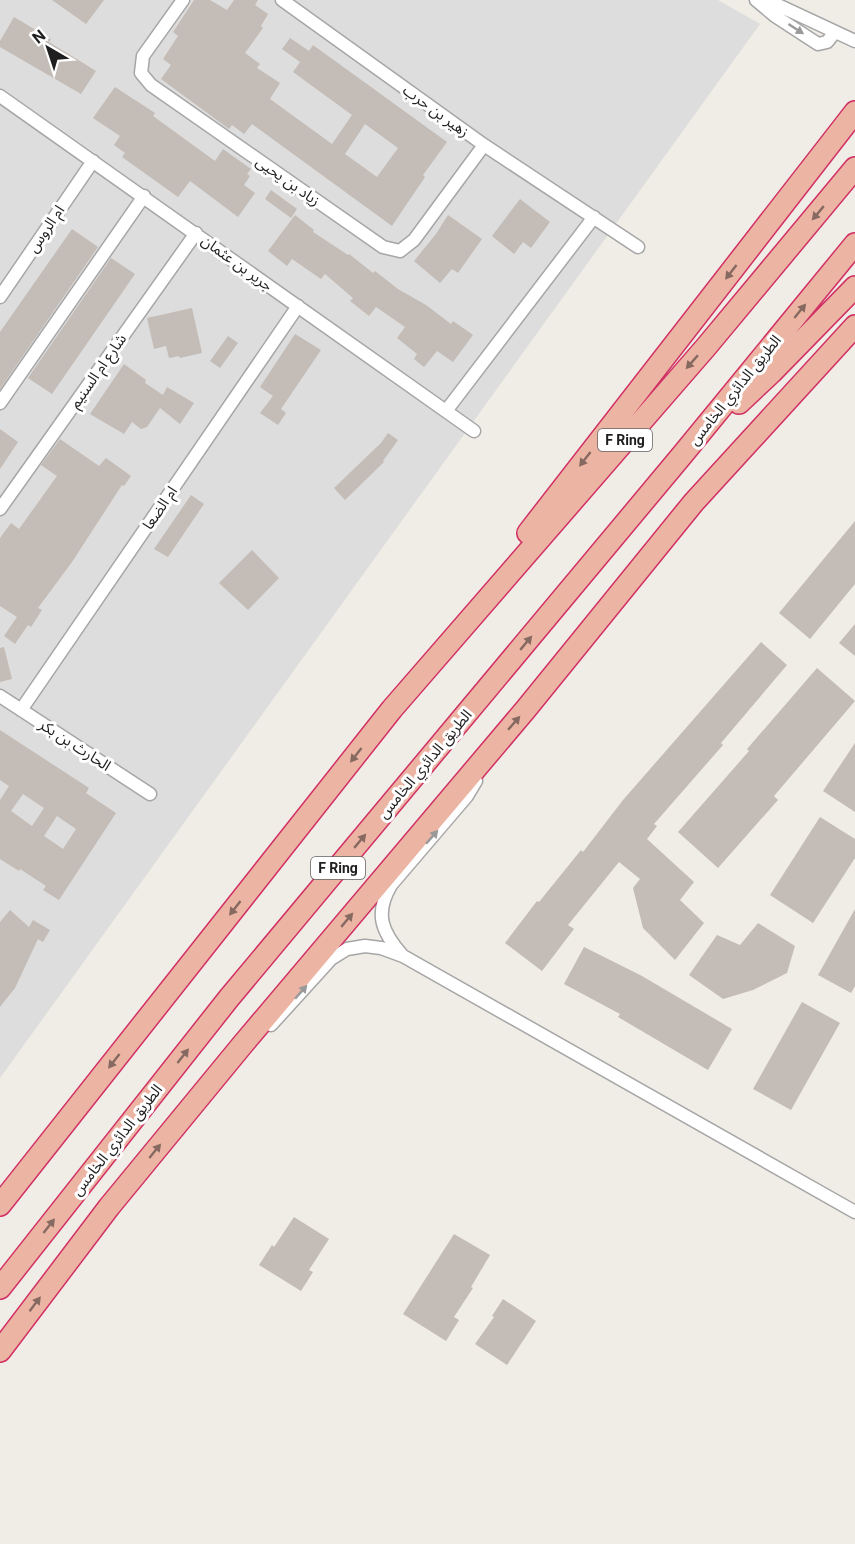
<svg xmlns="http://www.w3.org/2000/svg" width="855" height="1544" viewBox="0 0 855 1544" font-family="Roboto,'Noto Sans Arabic',sans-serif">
  <rect width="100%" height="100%" fill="#f0ede6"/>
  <path fill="#ddd" d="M0,0H718L760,24L0,1078Z"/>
  <path fill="#c4bcb6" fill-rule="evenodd" d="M52,0H104L86,24Z
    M194,0H210L227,10L234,0H258L255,5L268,14L261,26L263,28L245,53L260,64L257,68L280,83L270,99L332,144L352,115L293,72L300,62L282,49L290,38L309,51L313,45L447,142L423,175L425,177L392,226L252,124L244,134L232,125L229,129L161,79L171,65L163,59L178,36L173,32ZM365,124L398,148L377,177L345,154Z
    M14,17L51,39L49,42L96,71L81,94L0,47V41Z
    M115,87L155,113L153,116L215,161L223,149L251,169L247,174L250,176L244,185L255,193L238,217L190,181L178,197L122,157L125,153L114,145L120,136L93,118Z
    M271,190L297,209L291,218L265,199Z
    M520,199L550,222L531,248L523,242L514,254L492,236Z
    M295,215L314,230L313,232L348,255L349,254L373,273L375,271L398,289L426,305L451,324L453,321L473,335L453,362L437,351L424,367L414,359L417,354L397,338L405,327L376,307L369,316L350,301L353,298L325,274L321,279L292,259L287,266L268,251Z
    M448,215L482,239L458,273L452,269L440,283L414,261L436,234Z
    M72,229L98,247L0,389V332Z
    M111,258L135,274L52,394L28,378Z
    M192,308L202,353L180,358L179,356L169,358L166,346L154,349L147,318Z
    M295,334L321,350L281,409L286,413L278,425L260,413L273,396L260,387Z
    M228,336L238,343L220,368L210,361Z
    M124,364L146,380L145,383L163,395L167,387L194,403L180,424L160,408L147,427L141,429L132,422L124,434L90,414Z
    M0,429L18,442L0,469Z
    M388,433L398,440L383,461L384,462L345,500L334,488L381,443Z
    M60,439L99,466L106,458L131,476L124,486L122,485L72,562L38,608L42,610L31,627L28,625L15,644L4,636L17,617L0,606V538L11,523L19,529L57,476L41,465Z
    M191,495L204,504L168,557L154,549Z
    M855,521V584L810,639L779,613Z
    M252,550L279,578L248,610L219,583Z
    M855,624V656L839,643Z
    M761,642L787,665L721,743L723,745L654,824L657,826L647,839L694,882L680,900L704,923L675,960L643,928L633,888L640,879L619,862L568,925L574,929L542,971L505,943L537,901L539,902L581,850L583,852L623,800Z
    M4,647L12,679L0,682V648Z
    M817,668L855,701L774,796L778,800L718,868L678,832L749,751L747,749Z
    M0,730L89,788L86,793L116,813L59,900L43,890L46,886L20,869L19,871L0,859V800L9,786L0,780ZM23,794L44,808L32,826L11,811ZM57,816L76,829L63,849L44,836Z
    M855,743V812L823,791Z
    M820,817L855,839V858L813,923L770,895Z
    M855,909V986L851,993L818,975Z
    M10,910L29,927L33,920L50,930L43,942L38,939L15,988L0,1007V922Z
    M758,923L795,946L787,973L753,990L723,999L689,975L717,935L740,945Z
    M584,947L642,976L732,1029L708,1070L618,1017L620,1014L564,984Z
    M802,1002L840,1023L791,1110L753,1089Z
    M294,1217L329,1239L309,1270L313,1272L301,1291L259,1265L272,1245L274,1247Z
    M454,1234L490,1255L471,1287L473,1288L454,1317L459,1320L446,1341L403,1314Z
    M503,1299L536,1321L507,1365L475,1344L494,1317L492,1316Z"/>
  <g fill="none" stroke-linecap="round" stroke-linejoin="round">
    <defs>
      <path id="minor" d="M183,0L143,56L141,73L151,85L383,247L400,251L414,240L484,145
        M282,0L484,145L638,247
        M756,0L775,16L818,44L827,42L835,32
        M767,0L855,41
        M0,96L474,431
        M0,297L93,161
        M0,403L144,196
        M446,411L594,217
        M0,509L196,233
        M0,696L150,794
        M21,710L298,306
        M402,955C382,932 374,914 391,885L467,796L476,781
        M271,1025L331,959L347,949L365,946L381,948L403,956L855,1212"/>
      <path id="trunk" d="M739,403L772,372L855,287
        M528,533L855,112
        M0,1205L392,709L706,347L855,168
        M0,1288L229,998L683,454L855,244
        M0,1351L109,1207L243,1044L526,709L694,502L855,326"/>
    </defs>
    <use href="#minor" stroke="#a6a6a6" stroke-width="15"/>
    <use href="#trunk" stroke="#d13065" stroke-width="24"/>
    <use href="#minor" stroke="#fff" stroke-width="12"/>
    <use href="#trunk" stroke="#ecb4a3" stroke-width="21"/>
  </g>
  <defs><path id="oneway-solid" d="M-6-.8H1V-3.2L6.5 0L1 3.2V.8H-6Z" transform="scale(1.5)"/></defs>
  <g fill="#9a9a9a">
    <use href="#oneway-solid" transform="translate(796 29) rotate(33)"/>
    <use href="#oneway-solid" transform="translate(432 837) rotate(-49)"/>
    <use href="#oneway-solid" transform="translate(301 992) rotate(-49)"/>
  </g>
  <g fill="#866a61">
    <use href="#oneway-solid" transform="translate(818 213) rotate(130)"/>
    <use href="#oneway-solid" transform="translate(731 272) rotate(128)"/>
    <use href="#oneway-solid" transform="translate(800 311) rotate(-51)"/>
    <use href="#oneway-solid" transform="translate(692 362) rotate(131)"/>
    <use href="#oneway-solid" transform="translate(585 459) rotate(128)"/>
    <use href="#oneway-solid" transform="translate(526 643) rotate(-50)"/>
    <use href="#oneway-solid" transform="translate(514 723) rotate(-49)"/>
    <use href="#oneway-solid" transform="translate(356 755) rotate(128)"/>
    <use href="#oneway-solid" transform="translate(360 841) rotate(-50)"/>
    <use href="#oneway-solid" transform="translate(235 908) rotate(128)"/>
    <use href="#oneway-solid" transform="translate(347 920) rotate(-50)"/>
    <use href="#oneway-solid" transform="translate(183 1056) rotate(-52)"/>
    <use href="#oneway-solid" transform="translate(114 1061) rotate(128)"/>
    <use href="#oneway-solid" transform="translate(155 1151) rotate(-51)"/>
    <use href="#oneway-solid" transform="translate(49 1226) rotate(-52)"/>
    <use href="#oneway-solid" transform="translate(35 1304) rotate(-53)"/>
  </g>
  <g text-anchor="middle" stroke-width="6" stroke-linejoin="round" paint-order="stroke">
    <g fill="#fff" stroke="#626262" stroke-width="1.5">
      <rect x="598" y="429" width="54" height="22" rx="4.5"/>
      <rect x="311" y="857" width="54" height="22" rx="4.5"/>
    </g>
    <g font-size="14" font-weight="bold" fill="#1f1f1f">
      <text x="625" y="445">F Ring</text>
      <text x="338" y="873">F Ring</text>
    </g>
    <g font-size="15" fill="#1f1f1f" stroke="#fff">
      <text transform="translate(436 111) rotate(36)" y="5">زهير بن حرب</text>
      <text transform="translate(288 181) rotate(35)" y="5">زياد بن يحيى</text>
      <text transform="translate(46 229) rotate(-56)" y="5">ام الروس</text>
      <text transform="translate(237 263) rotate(36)" y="5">جرير بن عثمان</text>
      <text transform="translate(98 371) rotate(-55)" y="5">شارع ام السنيم</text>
      <text transform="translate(735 390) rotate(-51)" y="5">الطريق الدائري الخامس</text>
      <text transform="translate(160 508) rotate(-56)" y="5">ام الضعا</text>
      <text transform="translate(75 745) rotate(33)" y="5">الحارث بن بكر</text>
      <text transform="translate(425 764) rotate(-50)" y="5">الطريق الدائري الخامس</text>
      <text transform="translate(117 1140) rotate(-52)" y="5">الطريق الدائري الخامس</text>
    </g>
  </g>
  <g transform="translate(48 48) rotate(321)" stroke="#ffffff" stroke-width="4.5" paint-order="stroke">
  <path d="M0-4.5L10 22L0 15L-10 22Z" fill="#1f1f1f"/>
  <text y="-9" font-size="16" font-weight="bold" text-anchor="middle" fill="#1f1f1f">N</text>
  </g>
</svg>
